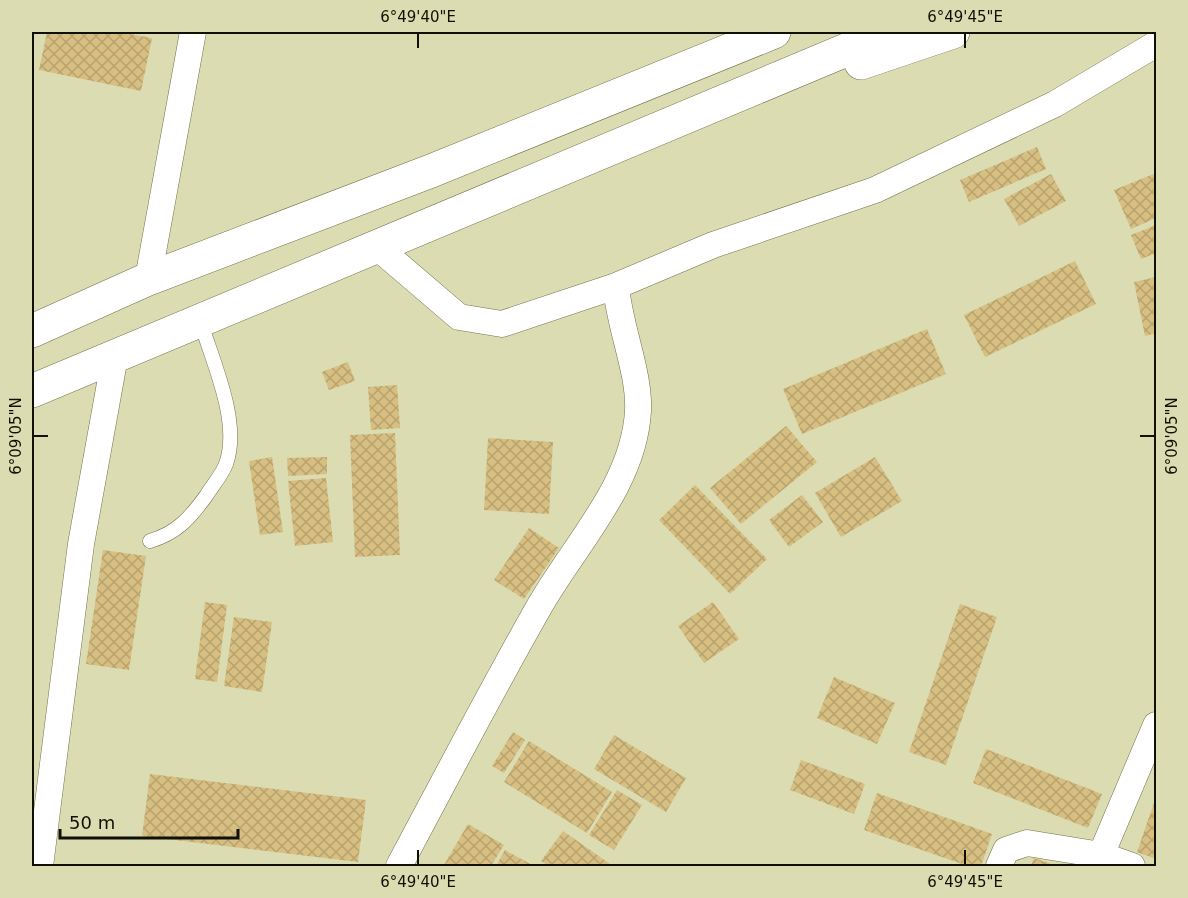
<svg xmlns="http://www.w3.org/2000/svg" width="1188" height="898" viewBox="0 0 1188 898" font-family="'DejaVu Sans',sans-serif">
  <defs>
    <pattern id="building-cross-hatch" width="8" height="8" patternUnits="userSpaceOnUse" patternTransform="scale(1.5)"><rect width="8" height="8" fill="#d7bf82"/><path d="M0 0l8 8M0 8l8-8" fill="none" stroke="#b8a36f"/></pattern>
  </defs>
  <rect width="100%" height="100%" fill="#dbdcb1"/>
  <path fill="url(#building-cross-hatch)" d="M47,32H119L152,38L141,91L39,70Z
    M1037,147L1046,169L969,202L960,180Z
    M1156,173V218L1131,229L1114,190Z
    M1051,174L1066,201L1019,226L1004,199Z
    M1156,225V253L1141,259L1131,235Z
    M1075,261L1096,304L985,357L964,315Z
    M1156,277V333L1145,336L1134,282Z
    M927,329L946,374L802,434L783,389Z
    M348,362L355,381L329,390L322,372Z
    M397,385L400,428L371,430L368,387Z
    M786,426L817,462L741,524L710,488Z
    M395,433L400,555L355,557L350,435Z
    M488,438L553,442L549,514L484,510Z
    M272,457L283,532L260,535L249,461Z
    M327,457V474L288,476L287,458Z
    M875,457L902,501L841,537L815,493Z
    M326,478L333,542L295,546L288,481Z
    M695,485L767,559L730,594L659,520Z
    M802,495L823,522L789,547L769,520Z
    M529,528L559,548L524,599L494,580Z
    M103,550L146,556L129,670L86,664Z
    M205,602L227,605L217,682L195,679Z
    M713,602L739,639L704,663L678,626Z
    M960,604L997,617L946,765L909,752Z
    M234,617L272,622L262,692L224,686Z
    M834,677L895,703L877,744L817,718Z
    M513,732L525,740L504,773L492,766Z
    M614,735L686,778L666,812L594,769Z
    M529,741L612,792L587,833L504,782Z
    M986,749L1102,794L1088,828L973,783Z
    M801,760L865,784L854,814L790,790Z
    M150,774L366,800L358,862L142,836Z
    M617,790L642,805L614,850L589,835Z
    M877,793L992,834L981,866H968L864,830Z
    M1156,797V859L1137,852Z
    M468,824L504,845L491,866L444,865Z
    M563,831L613,866H549L541,861Z
    M505,850L534,866H496Z
    M1034,858L1057,866H1031Z"/>
  <g fill="none" stroke-linecap="round" stroke-linejoin="round">
    <defs>
      <path id="lane" d="M150,541C177,533 190,518 206,496C212,486 222,475 226,464C241,422 213,363 200,320"/>
      <path id="street" d="M376,246L459,317L502,324L616,286
        M148,279L193,32
        M1101,855L1132,866
        M40,866L81,544L115,356
        M399,866C445,780 490,693 539,607C574,545 634,485 638,411C640,373 619,326 616,286L713,245L875,190L1055,104L1156,44
        M999,866L1006,850L1027,843L1101,855L1156,725"/>
      <path id="highway" d="M861,63L953,32
        M32,331L148,279L431,171L774,32
        M32,391L889,32"/>
    </defs>
    <use href="#lane" stroke="#73734c" stroke-width="15"/>
    <use href="#street" stroke="#73734c" stroke-width="27"/>
    <use href="#highway" stroke="#73734c" stroke-width="34"/>
    <use href="#lane" stroke="#fff" stroke-width="14"/>
    <use href="#street" stroke="#fff" stroke-width="26"/>
    <use href="#highway" stroke="#fff" stroke-width="33"/>
  </g>
  <path fill="none" stroke="#111103" stroke-width="2" d="M418,33V48M965,33V48M33,436H48M1140,436H1155M418,850V865M965,850V865"/>
  <rect width="1188" height="898" fill="none" stroke="#dbdcb1" stroke-width="66"/>
  <path d="M60 829v9h178v-9" fill="none" stroke="#111103" stroke-width="3"/>
  <text x="69" y="829" font-size="18" fill="#111103" stroke="#dbdcb1" stroke-width="4.5" paint-order="stroke">50 m</text>
  <rect x="33" y="33" width="1122" height="832" fill="none" stroke="#111103" stroke-width="2"/>
  <g font-size="15" text-anchor="middle" fill="#111103">
    <text x="418" y="22">6°49'40"E</text>
    <text x="965" y="22">6°49'45"E</text>
    <text transform="translate(16 436) rotate(-90)" y="5">6°09'05"N</text>
    <text transform="translate(1172 436) rotate(-90)" y="5">6°09'05"N</text>
    <text x="418" y="887">6°49'40"E</text>
    <text x="965" y="887">6°49'45"E</text>
  </g>
</svg>
